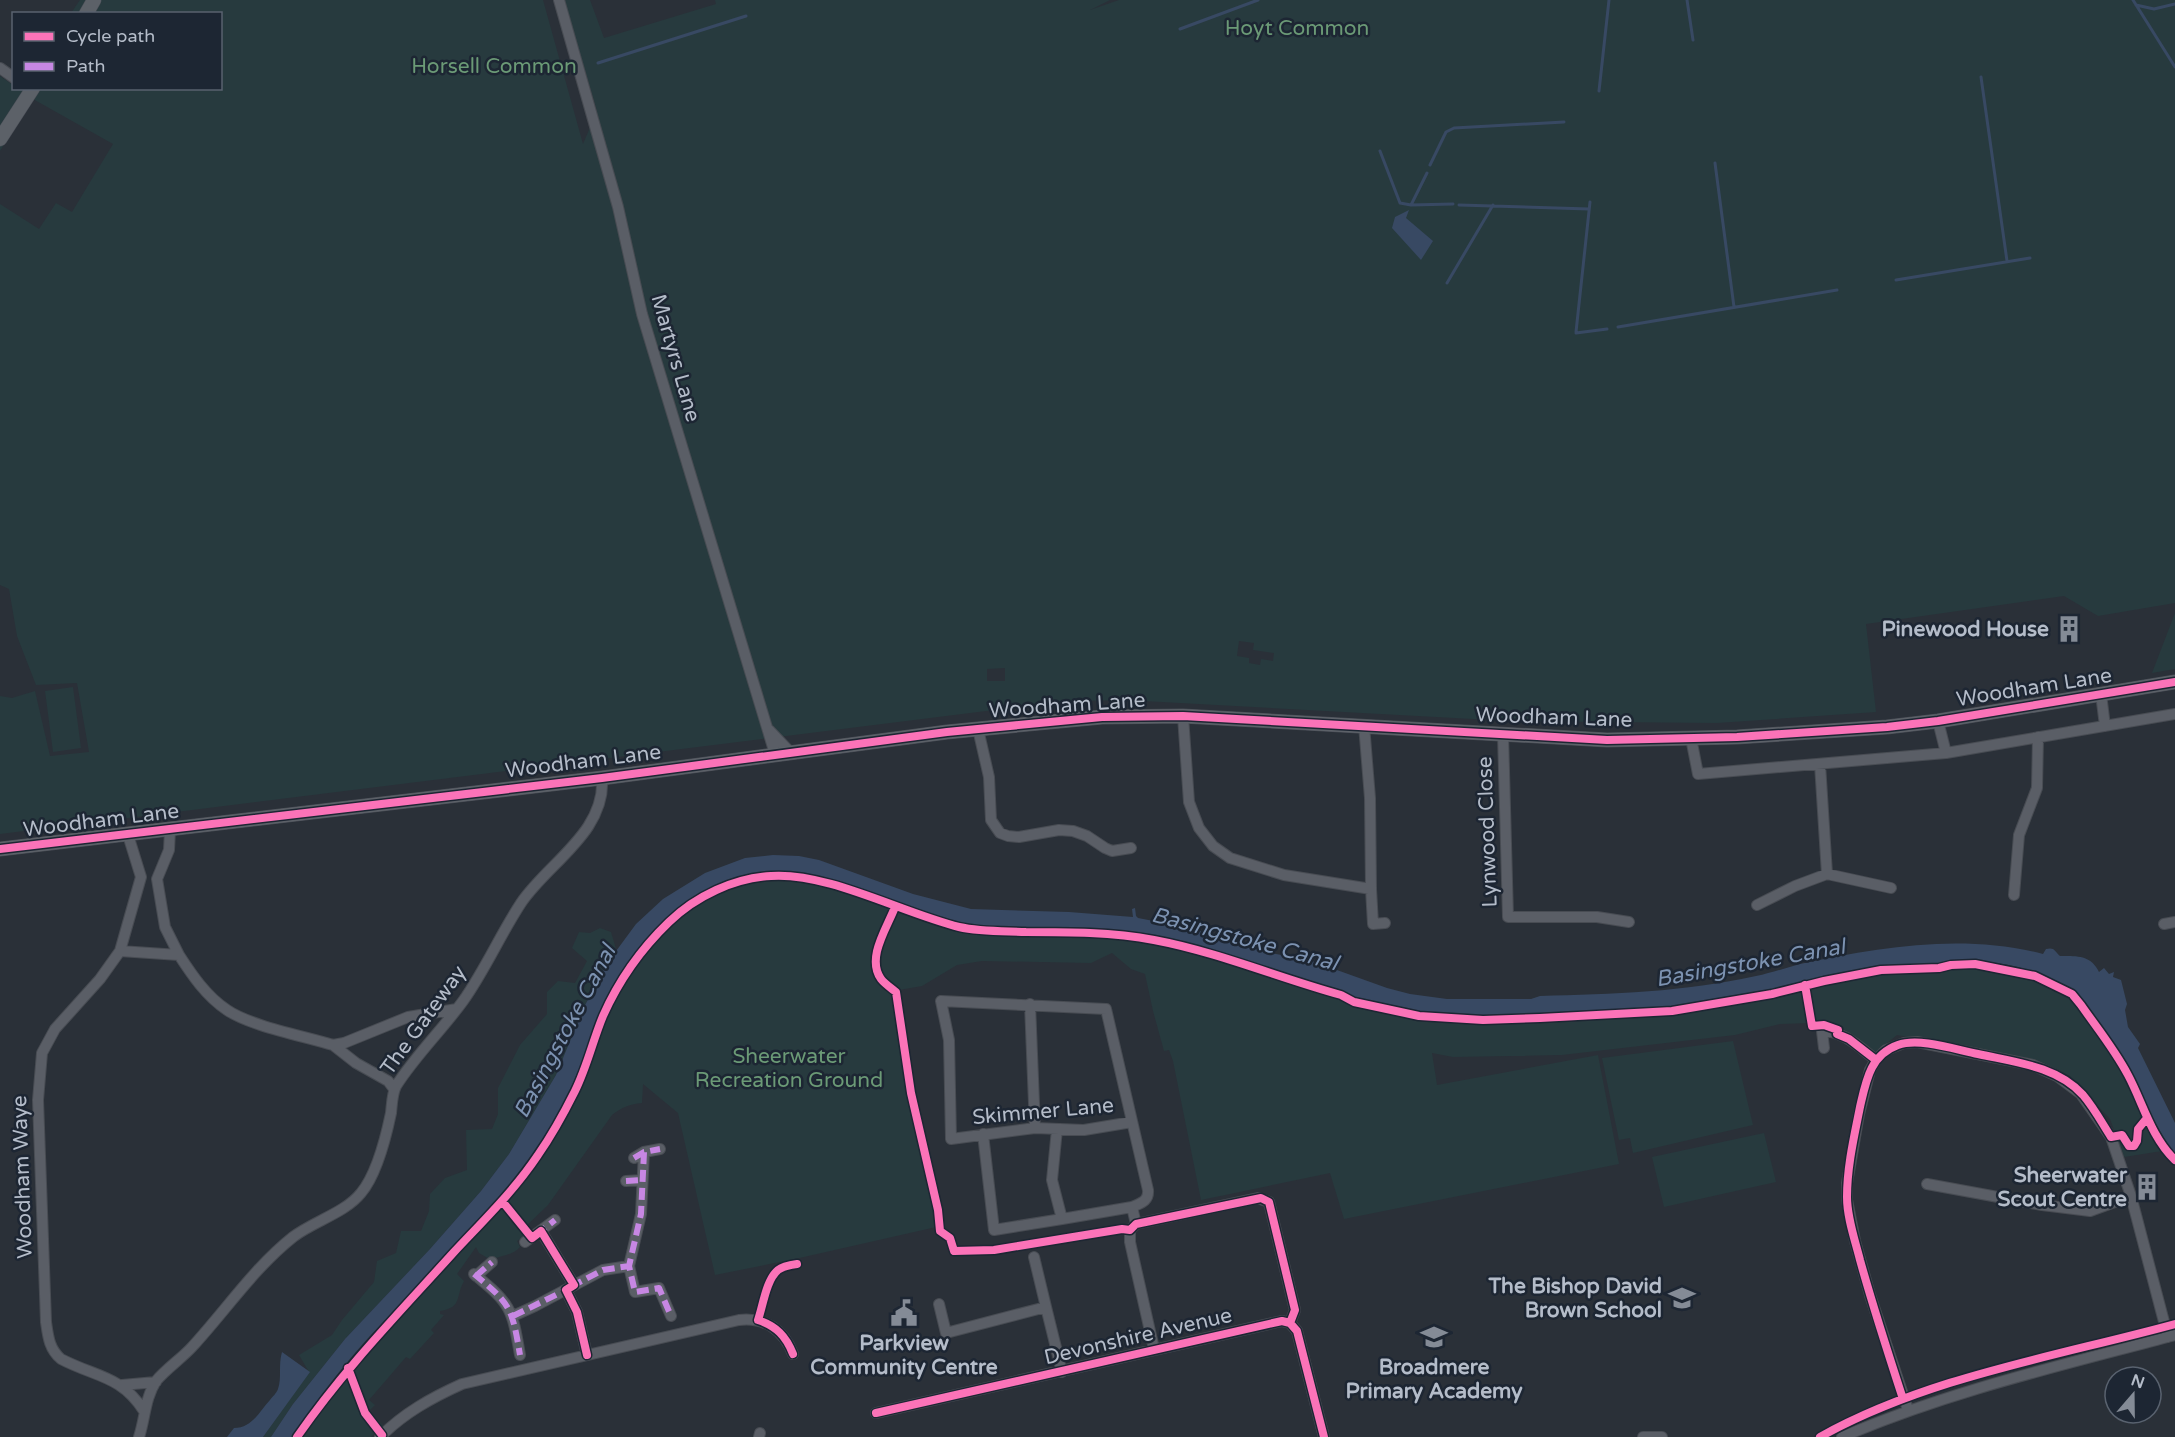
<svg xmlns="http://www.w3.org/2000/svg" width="2175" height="1437" viewBox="0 0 2175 1437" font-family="'Varela Round',sans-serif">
  <rect width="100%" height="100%" fill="#2a3038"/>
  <path fill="#273a3e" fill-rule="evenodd" d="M80,0H543L583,144L597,111L564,0H590L604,38L716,4L715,0H1110L1090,10L1119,0H2175V603L2098,616L2064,596L1866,624L1876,712L1717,723L1510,721L1125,700L1078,701L1027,706L0,834V696L12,698L35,691L50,756L89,752L77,683L36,685L17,636L9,589L0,585V204L39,229L56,203L72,212L113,144L33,99L0,151V76L13,85L14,88L20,90L220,88V14L71,13ZM1239,641L1254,643L1253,650L1274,653L1273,661L1261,659L1260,665L1249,663V658L1237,656ZM1005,668V681H987V669Z
    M2175,613V669L2152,673Z
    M73,687L81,748L53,752L45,691Z
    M774,878L805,881L841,889L924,919L962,929L1093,935L1153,942L1340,997L1355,1005L1419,1018L1485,1022L1673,1013L1773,996L1804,988L1809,1023L1780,1024L1735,1035L1562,1055L1453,1057L1432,1053L1437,1085L1598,1055L1619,1164L1344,1219L1330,1173L1201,1200L1173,1061L1169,1050L1164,1051L1153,1011L1145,974L1131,969L1112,953L1091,963L982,961L957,965L922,986L899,990L909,1071L945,1225L795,1259L715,1275L678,1113L643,1084L642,1103C630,1104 622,1107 612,1115L548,1205L523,1229L528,1234L517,1241L520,1247C512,1256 501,1255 491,1260L479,1253L476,1247L457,1274L464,1281C455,1297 463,1307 440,1311V1314L444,1315L431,1330L434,1333L410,1359L406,1357L369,1400L375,1405L368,1412L383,1425L371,1437H303L329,1399L364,1355L501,1207L537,1160L574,1097L611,1004L627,977L649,948L683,913L723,888L737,882Z
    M600,928L611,932L616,949L584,1007L556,1075L509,1154L481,1191L430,1249L345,1339L293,1404L271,1437H263L309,1372L299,1355L332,1335L342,1320L374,1282L377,1261L396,1253L401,1231H421L429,1211L430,1194L445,1178L467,1170L466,1130L492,1129L498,1114V1088L520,1045L547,1014V992L558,981L575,983L587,961L572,948L579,932L590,933Z
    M1953,968H1973L2034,978L2069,995L2124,1073L2140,1111L2162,1151L2124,1157L2110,1119L2070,1076L2037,1060L1897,1035L1876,1052L1815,1022L1808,987L1882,973L1937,972Z
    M1733,1041L1753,1125L1633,1153L1630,1138L1619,1140L1602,1058Z
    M1764,1133L1776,1182L1664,1207L1652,1157Z"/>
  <path fill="#384963" d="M1409,210L1406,218L1433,241L1421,260L1392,228L1395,217Z
    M773,855L799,856L819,860L913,894L971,909L1069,912L1133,917L1132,909L1135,908L1136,916L1138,918L1190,928L1276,954L1309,960L1387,988L1410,994L1447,999H1531L1540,996C1612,994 1685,992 1756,976C1771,973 1785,968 1800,964C1879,947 1963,933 2043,954L2046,949C2055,947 2054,951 2060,956C2077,956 2091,955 2099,972L2104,968L2109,974L2114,972L2113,977L2121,980L2127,1004L2125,1010L2128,1027L2140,1044L2138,1048L2175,1123V1155C2157,1129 2145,1102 2130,1075C2121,1058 2109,1043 2098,1027C2090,1015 2082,1001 2070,992C2055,980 2035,972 2018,967C1992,960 1965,961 1938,963C1900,965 1862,970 1825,978C1798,983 1773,992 1747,997C1690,1008 1633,1010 1575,1014C1526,1016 1476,1021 1427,1014C1392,1009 1360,999 1327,988C1283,975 1239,961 1195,949C1180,945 1165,940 1150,938C1109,931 1066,931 1024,929C1006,929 986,930 967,927C890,914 803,848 724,884C668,909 626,958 601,1015C586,1050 574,1086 555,1119C505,1202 434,1267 369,1337C341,1368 315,1402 292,1437H271L293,1404L345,1339L430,1249L481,1191L509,1154L556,1075L584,1007L608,962L636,924L663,899L705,873L745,858Z
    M282,1352L310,1372L263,1437H227L234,1428C252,1428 259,1412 270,1400C273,1396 276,1394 278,1389C282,1377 278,1366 282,1352Z"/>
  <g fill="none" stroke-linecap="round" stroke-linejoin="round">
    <path stroke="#384963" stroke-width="3" d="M1687,0L1693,40
      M2133,0L2175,67
      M2136,5L2154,9L2175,4
      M1180,29L1258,0
      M598,63L746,16
      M1981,77L2007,261
      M1599,91L1609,0
      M1380,151L1400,203L1411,205L1453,204
      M1715,163L1734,307
      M1430,165L1446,132L1454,128L1564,122
      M1411,205L1427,173
      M1459,205L1589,209
      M1896,280L2030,258
      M1447,283L1493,205
      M1618,327L1837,290
      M1576,332L1590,202
      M1576,333L1607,329"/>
    <defs>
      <path id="minor" d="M559,0L618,207L642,314L775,754
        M0,68L14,78
        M2101,694L2105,726
        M1183,716L1189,802L1199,828L1213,846L1230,858L1284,875L1371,889
        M1938,721L1946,753
        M1364,725L1370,798L1371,889L1373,924L1385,923
        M978,729L989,777L991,820L1000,833L1008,836L1019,837L1059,830L1073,831L1087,836L1105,848L1112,851L1131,848
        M769,730L790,752
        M1503,734L1508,917H1597L1629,922
        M1691,738L1698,774L1946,753L2175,714
        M1820,764L1827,874
        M170,830L169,850L157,879L165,927L179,955
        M2014,895L2019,835L2037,788L2038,737
        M1757,905L1795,886L1827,874L1891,888
        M2164,924L2175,922
        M120,951L141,877L128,835
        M1030,1004L1035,1128
        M333,1045L356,1063L388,1081L394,1089
        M1824,1048L1822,1031C1844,1031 1859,1047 1876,1060
        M1132,1122L1084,1130L1035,1128L951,1139L949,1040L941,1001L1106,1009L1148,1190C1149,1201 1141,1203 1132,1207L1136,1224
        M1057,1129L1052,1180L1062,1219L1132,1207
        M983,1134L994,1230L1062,1219
        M644,1152L641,1214L629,1266L635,1292L659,1288L671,1316
        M634,1158L644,1152L660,1149
        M626,1181L642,1180
        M1927,1184L2042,1205L2090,1211L2131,1196
        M541,1231L574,1285
        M525,1242L555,1220
        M474,1274C511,1304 512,1308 520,1355
        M476,1276L492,1262
        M566,1290L577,1312L587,1355
        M939,1304L946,1333L1046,1307L1034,1257
        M1046,1307L1062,1372
        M513,1316L535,1306L603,1270L629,1266
        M1154,1349L1130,1242V1230L1136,1224L1258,1198L1269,1202L1295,1310L1290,1323
        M122,1385L156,1382
        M1908,1410L1870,1295L1855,1241L1847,1200V1183L1859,1114L1870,1070L1876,1060L1886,1050L1904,1043L1917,1042L2033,1065L2057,1076L2081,1094L2111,1137L2131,1196L2168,1337
        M144,1411C121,1375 95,1377 61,1359C49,1349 48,1336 46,1322L38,1100L42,1053L55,1029L100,979L120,951L179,955C192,975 206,996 227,1010C250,1026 304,1036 333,1045L344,1043L408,1017L457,1009
        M876,1413L1282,1321L1290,1323L1297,1331L1324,1437
        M139,1437C145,1419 145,1398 156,1381C166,1369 182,1358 192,1347C226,1310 254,1268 293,1237C314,1221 345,1213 361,1193C377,1174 386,1137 391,1113C392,1104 392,1094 396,1086C415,1056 442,1030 463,1001C485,970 500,935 521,903C548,863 606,832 602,778
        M380,1437C404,1413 431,1398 462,1384L739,1320C765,1317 784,1330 793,1354
        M759,1437L760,1433
        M1643,1437H1662
        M1842,1437C1949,1391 2063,1365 2175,1335"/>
      <path id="major" d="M86,14L94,0
        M0,139L33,88
        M0,849L602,778L947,732L1102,717L1183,716L1607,740L1737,737L1887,727L1938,721L2175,682"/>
    </defs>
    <use href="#minor" stroke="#484c53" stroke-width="12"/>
    <use href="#major" stroke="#484c55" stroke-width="15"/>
    <use href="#minor" stroke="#5a5e66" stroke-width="10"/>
    <use href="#major" stroke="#5c6168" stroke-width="14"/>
    <path stroke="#c787e3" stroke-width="6" stroke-dasharray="12 6" stroke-linecap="butt" d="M644,1152L641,1214L629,1266L635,1292L659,1288L671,1316
      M634,1158L644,1152L660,1149
      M626,1181L642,1180
      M536,1235L555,1220
      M474,1274C511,1304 512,1308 520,1355
      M476,1276L492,1262
      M572,1282L574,1285L603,1270L629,1266
      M513,1316L566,1290"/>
    <defs>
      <path id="cycleway" d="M0,849L602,778L947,732L1102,717L1183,716L1607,740L1737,737L1887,727L1938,721L2175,682
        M895,907C887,928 866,958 881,979C885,984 891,988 896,992L911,1093L938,1210L940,1231L950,1238L954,1251L994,1250L1122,1229L1130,1230L1136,1224L1261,1198L1269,1202L1295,1310L1290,1323
        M1805,985L1812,1026L1824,1025L1838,1030L1837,1034L1849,1039L1876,1060
        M502,1201L532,1238L541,1231L574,1285L566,1290L577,1312L587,1355
        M793,1354C786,1336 776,1326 758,1320C763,1306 766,1280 778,1270C783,1266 790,1265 797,1264
        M348,1368L365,1413L382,1435
        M1903,1399C1888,1353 1873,1307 1860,1260C1855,1240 1847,1218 1847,1197C1847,1167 1854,1137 1860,1107C1866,1081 1870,1055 1898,1045C1919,1037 1957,1050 1978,1054C2014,1062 2057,1066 2083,1095C2094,1108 2102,1123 2111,1137L2122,1135L2129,1146H2134L2137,1141L2138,1129L2147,1118
        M876,1413L1282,1321L1290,1323L1297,1331L1324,1437
        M297,1437C344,1369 399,1313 454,1252C483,1221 514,1191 538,1155C552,1135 564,1113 575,1091C587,1067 593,1040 603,1016C618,982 642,948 669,922C696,896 734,878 771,876C828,872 902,913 959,927C981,932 1004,931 1026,932C1068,932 1112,932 1154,940C1218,952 1279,978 1341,995L1354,1002L1419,1016L1483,1020L1540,1018L1672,1011L1772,994L1824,981L1881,970L1939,968L1951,965L1975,964L2035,976L2072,994L2081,1005C2097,1028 2115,1050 2128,1075C2143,1103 2151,1137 2175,1160
        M1820,1437C1927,1377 2058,1356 2175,1324"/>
    </defs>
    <use href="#cycleway" stroke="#1d2633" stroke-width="11"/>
    <use href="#cycleway" stroke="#fb73b8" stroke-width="8"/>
  </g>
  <defs>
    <symbol id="building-bare" viewBox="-9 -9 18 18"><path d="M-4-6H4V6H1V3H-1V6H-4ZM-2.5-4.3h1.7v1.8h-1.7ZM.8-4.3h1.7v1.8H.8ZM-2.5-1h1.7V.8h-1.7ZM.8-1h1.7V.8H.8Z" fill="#848b96" stroke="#1d2633" stroke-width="2.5" paint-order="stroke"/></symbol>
    <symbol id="school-bare" viewBox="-9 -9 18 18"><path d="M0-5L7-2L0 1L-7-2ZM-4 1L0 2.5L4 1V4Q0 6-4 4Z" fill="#848b96" stroke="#1d2633" stroke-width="2.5" paint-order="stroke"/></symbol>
    <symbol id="civic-bare" viewBox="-9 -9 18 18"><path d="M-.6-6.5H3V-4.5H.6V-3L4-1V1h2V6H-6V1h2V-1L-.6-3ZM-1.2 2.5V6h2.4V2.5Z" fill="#848b96" stroke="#1d2633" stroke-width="2.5" paint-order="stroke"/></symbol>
  </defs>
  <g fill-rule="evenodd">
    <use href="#building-bare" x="2050" y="610" width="38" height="38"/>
    <use href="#building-bare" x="2128" y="1168" width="38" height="38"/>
    <use href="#school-bare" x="1663" y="1279" width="38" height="38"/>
    <use href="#civic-bare" x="885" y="1294" width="38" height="38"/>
    <use href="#school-bare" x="1415" y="1318" width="38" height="38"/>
  </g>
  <g text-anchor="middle" stroke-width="5" stroke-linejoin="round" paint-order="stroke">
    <g font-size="21" fill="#6b9a76" stroke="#1d2633">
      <text x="1297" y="35">Hoyt Common</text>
      <text x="494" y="73">Horsell Common</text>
      <text x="789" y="1063">Sheerwater<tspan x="789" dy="24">Recreation Ground</tspan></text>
    </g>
    <g font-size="21" fill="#b4bcc9" stroke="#1d2633">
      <text transform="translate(676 358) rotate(74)" y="7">Martyrs Lane</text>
      <text transform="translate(2034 687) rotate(-9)" y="7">Woodham Lane</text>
      <text transform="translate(1067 705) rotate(-4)" y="7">Woodham Lane</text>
      <text transform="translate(1554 717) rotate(2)" y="7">Woodham Lane</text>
      <text transform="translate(583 761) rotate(-7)" y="7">Woodham Lane</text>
      <text transform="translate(101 820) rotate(-7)" y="7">Woodham Lane</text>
      <text transform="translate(1487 832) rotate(-92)" y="7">Lynwood Close</text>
      <text transform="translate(423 1020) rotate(-54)" y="7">The Gateway</text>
      <text transform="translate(1043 1111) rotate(-5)" y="7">Skimmer Lane</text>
      <text transform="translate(22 1177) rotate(-92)" y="7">Woodham Waye</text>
      <text transform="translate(1138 1336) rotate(-13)" y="7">Devonshire Avenue</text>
    </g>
    <g font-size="21" font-weight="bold" fill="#b4bcc9" stroke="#1d2633" text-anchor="end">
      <text x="2049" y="636">Pinewood House</text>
      <text x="2127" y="1182">Sheerwater<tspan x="2127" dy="24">Scout Centre</tspan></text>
      <text x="1662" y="1293">The Bishop David<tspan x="1662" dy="24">Brown School</tspan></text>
      <text x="904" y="1350" text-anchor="middle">Parkview<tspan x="904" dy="24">Community Centre</tspan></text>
      <text x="1434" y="1374" text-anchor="middle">Broadmere<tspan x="1434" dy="24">Primary Academy</tspan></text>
    </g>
    <g font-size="22" font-style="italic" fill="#7c92b1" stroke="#1d2633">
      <text transform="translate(1245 938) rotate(15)" y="8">Basingstoke Canal</text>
      <text transform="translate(1750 962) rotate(-10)" y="8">Basingstoke Canal</text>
      <text transform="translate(564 1031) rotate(-62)" y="8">Basingstoke Canal</text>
    </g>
  </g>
  <rect x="12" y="12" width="210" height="78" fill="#1d2633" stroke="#59626f" stroke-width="1.5"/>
  <rect x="24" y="32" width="30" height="9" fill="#fb73b8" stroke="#59626f" stroke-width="1.5"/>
  <text x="66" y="42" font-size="18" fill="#b4bcc9">Cycle path</text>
  <rect x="24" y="62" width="30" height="9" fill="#c787e3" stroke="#59626f" stroke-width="1.5"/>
  <text x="66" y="72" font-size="18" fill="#b4bcc9">Path</text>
  <g transform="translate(2133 1395) rotate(20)"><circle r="28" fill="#1d2633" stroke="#59626f" stroke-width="1.5"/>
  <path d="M0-4.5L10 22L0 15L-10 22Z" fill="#848b96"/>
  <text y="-9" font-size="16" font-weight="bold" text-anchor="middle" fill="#b4bcc9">N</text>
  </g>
</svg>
